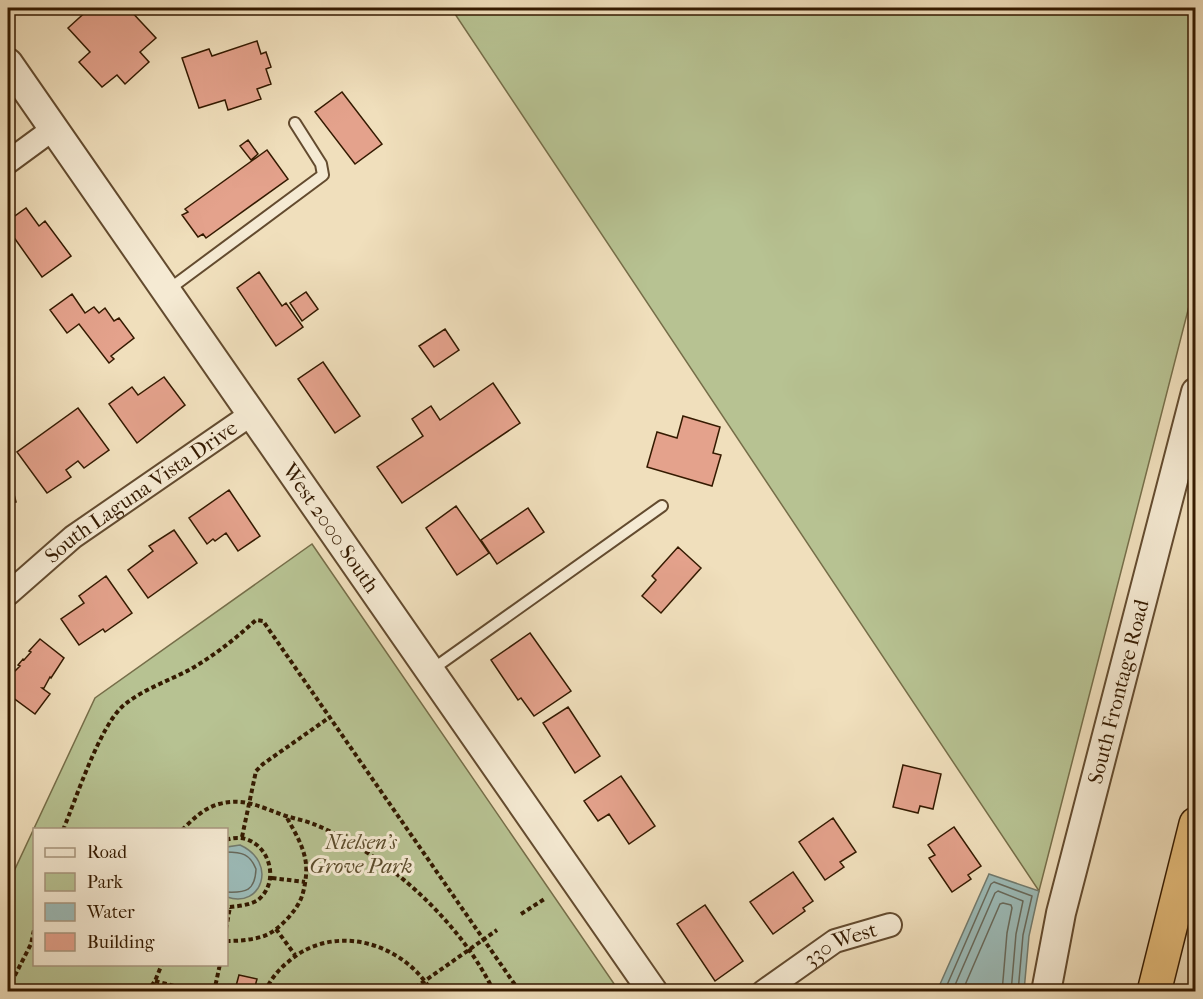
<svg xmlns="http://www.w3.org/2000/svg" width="1203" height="999" viewBox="0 0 1203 999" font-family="'IM FELL French Canon',serif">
  <rect width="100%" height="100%" fill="#f0dfbc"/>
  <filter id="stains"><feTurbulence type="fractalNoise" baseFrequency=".00333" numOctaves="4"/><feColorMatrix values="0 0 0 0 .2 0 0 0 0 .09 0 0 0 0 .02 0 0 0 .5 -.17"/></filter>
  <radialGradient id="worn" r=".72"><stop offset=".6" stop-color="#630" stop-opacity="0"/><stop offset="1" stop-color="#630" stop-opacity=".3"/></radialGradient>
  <path fill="#b7c292" stroke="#766e49" stroke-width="1.5" fill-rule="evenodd" d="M451,8H1195V283L1039,891Z
    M312,544L619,991L8,992V884L95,698ZM34,830H226V964H34Z"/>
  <path fill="#9cbbb8" stroke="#727b6e" stroke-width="1.5" d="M240,845C278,862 262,909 227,897V847Z
    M989,874L1039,891L1029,936L1024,991H937Z"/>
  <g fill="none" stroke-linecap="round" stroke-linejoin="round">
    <path stroke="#686a5c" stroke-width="1.5" d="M226,852C242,852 250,854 256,869C255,891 246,893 226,892
      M944,992L991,884L994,882L1032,896L1023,935L1018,992
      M952,992L995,893L998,891L1023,901L1016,934L1011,992
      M962,992L1000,904L1003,903L1011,905L1012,908L1007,933L1002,992"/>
  </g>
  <path fill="#e4a28c" stroke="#341a00" stroke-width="1.5" d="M90,8H115L119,11L122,8H128L156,38L140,52L149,62L125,84L117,75L102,87L79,62L90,52L68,28Z
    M257,41L261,54L266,52L271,67L266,69L271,84L257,89L261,99L228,110L225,100L199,108L182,58L209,49L212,56Z
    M342,92L382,144L355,164L315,112Z
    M248,140L258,154L251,160L240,146Z
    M267,150L288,179L206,238L203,234L198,237L182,215L188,212L185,209Z
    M26,208L39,226L45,221L71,256L42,277L8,229V221Z
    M259,272L282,306L286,303L303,327L276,346L237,288Z
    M306,292L318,309L302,321L290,303Z
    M72,294L85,313L94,307L99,313L105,308L114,321L119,318L134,338L111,356L114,359L109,363L79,324L67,333L50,310Z
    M445,329L459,350L434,367L419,346Z
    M323,362L360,416L335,433L298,379Z
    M164,377L185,405L137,443L109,404L132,387L138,395Z
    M493,383L520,423L402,503L377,467L423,436L412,419L431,406L440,420Z
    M78,408L109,450L84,468L78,461L66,470L71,477L47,493L17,452Z
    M683,416L720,427L713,453L721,455L712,486L647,467L657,432L677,438Z
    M8,471L16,502L8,504Z
    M229,490L260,536L238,551L226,533L215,541L213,539L207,544L189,518Z
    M456,506L489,553L457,575L426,528Z
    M528,508L544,532L497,564L481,540Z
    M174,530L197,563L148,598L128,570L153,551L149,546Z
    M678,547L701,568L661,613L642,596L656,580L652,576Z
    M106,576L132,613L105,632L103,629L79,645L61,619L84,603L79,596Z
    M530,633L571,691L534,716L521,698L518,700L491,660Z
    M40,639L64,658L51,678L50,677L44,688H42L50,694L35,714L8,694V679H10L13,676L11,675L20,666L18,665L23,659L24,660L31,652L29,651Z
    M568,707L600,756L575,773L543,723Z
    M903,765L941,774L933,809L920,806L918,813L893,807Z
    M621,776L655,826L629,844L609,814L598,821L584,801Z
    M833,818L856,852L840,862L844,867L825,880L799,842Z
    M954,827L981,866L968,875L971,879L952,892L929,858L935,855L928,845Z
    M793,872L813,901L803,908L805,911L773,934L750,902Z
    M705,905L743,961L715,981L677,924Z
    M239,975L257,979L254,990L236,986Z"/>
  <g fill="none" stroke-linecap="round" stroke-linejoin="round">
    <defs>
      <path id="service" d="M168,290L323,175L321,164L295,123
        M430,671L662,506"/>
      <g id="minor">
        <path d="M8,162L53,129"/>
        <path id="s1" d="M8,594L73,537L250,415"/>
        <path id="s2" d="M763,992L835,941L890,925"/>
      </g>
      <g id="tertiary">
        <path id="s3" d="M8,63L653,992"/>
        <path id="s4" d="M1046,992L1061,913L1196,392"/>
      </g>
      <path id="motorway" d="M1154,992L1196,824"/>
    </defs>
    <use href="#service" stroke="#634b2f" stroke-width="14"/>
    <use href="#minor" stroke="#634b2f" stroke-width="26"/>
    <use href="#tertiary" stroke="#634b2f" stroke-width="32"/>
    <use href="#motorway" stroke="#341a00" stroke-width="36"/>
    <path stroke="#341a00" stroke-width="4" stroke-dasharray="4.5 3" stroke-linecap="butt" d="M63,830C76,799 100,725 124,705C142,690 168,681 189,670C214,656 235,639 256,620L263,621L520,992
      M182,830C193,819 204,808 219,804C245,797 262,808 286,816C296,819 307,821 316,825C387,855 461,922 494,992
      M242,837L256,771L263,764L330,717
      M226,840C262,827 286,877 258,900C250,905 239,906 230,907L226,905
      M272,878L305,882
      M521,914L546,898
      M226,929L230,907
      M276,929L295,955
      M226,941C239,941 252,940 264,936C278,931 297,911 302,896C305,887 307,873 306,864C304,846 294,831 286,816
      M155,981L197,992
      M8,989L31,944L34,930
      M147,992L155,981L162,964
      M214,992L220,964
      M265,992C270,980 278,970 288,962C333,922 403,942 432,992
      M409,992L497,930"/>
    <use href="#service" stroke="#f5ead3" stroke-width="10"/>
    <use href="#minor" stroke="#f5ead3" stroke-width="22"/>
    <use href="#tertiary" stroke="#f5ead3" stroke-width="28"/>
    <use href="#motorway" stroke="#e8c07e" stroke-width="33"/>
  </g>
  <g text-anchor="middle" stroke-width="6" stroke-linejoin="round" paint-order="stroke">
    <g font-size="21" fill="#341a00" stroke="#f5ead3">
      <text dy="7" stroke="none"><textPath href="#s1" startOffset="168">South Laguna Vista Drive</textPath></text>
      <text dy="7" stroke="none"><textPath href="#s3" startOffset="566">West 2000 South</textPath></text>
      <text dy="7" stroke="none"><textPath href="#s4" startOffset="309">South Frontage Road</textPath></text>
      <text dy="7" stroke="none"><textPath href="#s2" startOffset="92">330 West</textPath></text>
    </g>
    <g font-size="21" font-style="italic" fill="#5b4c2c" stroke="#f5ead3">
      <text x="361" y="849">Nielsen's<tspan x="361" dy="24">Grove Park</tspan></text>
    </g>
  </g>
  <rect width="1203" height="999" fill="none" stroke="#f0dfbc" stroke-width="30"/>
  <rect x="9" y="9" width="1185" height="981" fill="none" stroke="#341a00" stroke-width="3"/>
  <rect x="15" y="15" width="1173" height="969" fill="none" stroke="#341a00" stroke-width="1.5"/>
  <rect x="33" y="828" width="195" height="138" fill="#f5ead3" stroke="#a8977f" stroke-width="1.5"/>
  <rect x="45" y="848" width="30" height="9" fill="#f5ead3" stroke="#a8977f" stroke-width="1.5"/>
  <text x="87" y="858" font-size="18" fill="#341a00">Road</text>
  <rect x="45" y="873" width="30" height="18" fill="#b7c292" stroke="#a8977f" stroke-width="1.5"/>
  <text x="87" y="888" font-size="18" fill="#341a00">Park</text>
  <rect x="45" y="903" width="30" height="18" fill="#9cbbb8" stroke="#a8977f" stroke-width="1.5"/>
  <text x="87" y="918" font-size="18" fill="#341a00">Water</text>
  <rect x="45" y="933" width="30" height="18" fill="#e4a28c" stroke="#a8977f" stroke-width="1.5"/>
  <text x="87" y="948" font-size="18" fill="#341a00">Building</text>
  <rect width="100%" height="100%" filter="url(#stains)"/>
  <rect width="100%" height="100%" fill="url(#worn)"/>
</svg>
